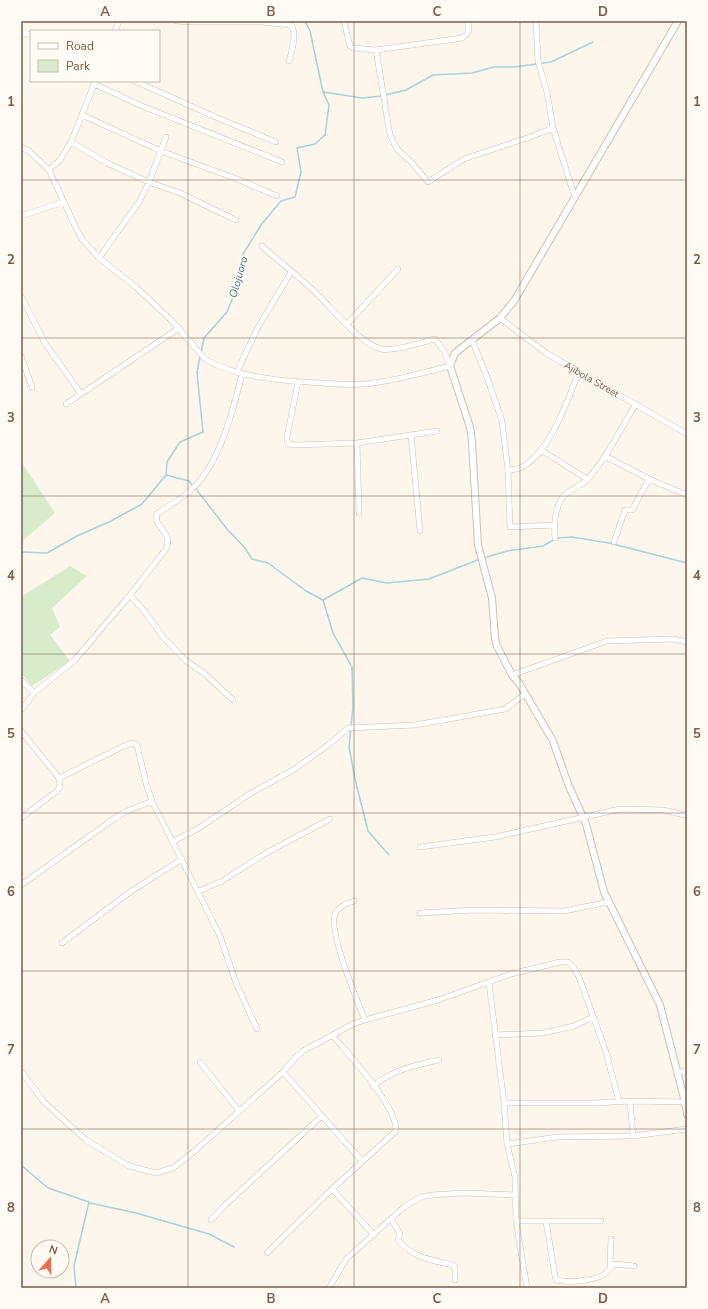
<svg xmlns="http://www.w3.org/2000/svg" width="708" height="1309" viewBox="0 0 708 1309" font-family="'Nunito Sans',sans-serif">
  <rect width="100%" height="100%" fill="#fdf6ec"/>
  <path fill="#d8ecc9" d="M21,461L55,513L21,542Z
    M70,566L87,576L52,608L60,627L50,635L70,661L32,686L21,673V597Z"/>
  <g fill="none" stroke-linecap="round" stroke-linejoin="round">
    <path stroke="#a5d3da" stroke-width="1.5" d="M324,92L362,98L382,96
      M385,95L406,90L433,75L472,73L494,67H514L551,62L593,42
      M201,353L204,338L227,312L237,287L243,254L261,225L281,201L295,197L301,172L297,148L315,144L325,135L329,105L323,92L310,31L305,21
      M166,475L189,481L193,486
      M196,489L227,529L245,548L252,559L268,563L306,591L323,600L362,578L387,583L429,579L480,559
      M21,554L23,552L47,553L77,536L109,522L142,504L166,475L167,462L180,442L203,432L197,373L200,356
      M484,558L507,551L543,546L557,538L572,537L609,543L687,563
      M323,600L333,633L352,667L353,707L349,747L355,779L368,831L389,855
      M21,1165L48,1188L89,1202L74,1266L76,1288
      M90,1203L136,1213L209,1234L234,1247"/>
    <defs>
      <path id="minor" d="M176,21L191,22H262L291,25C297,32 292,53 289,61
        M344,21L350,46L353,48L376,50L462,38C470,33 469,30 468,21
        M536,21L538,61L547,92L553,128L575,198
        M115,31L119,21
        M21,32L31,35
        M376,50L390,135L397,149L412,163L428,182L464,159L530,137L553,128
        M135,81L220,119L276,142
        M94,84L142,106L282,162
        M82,115L161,151L237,179L277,196
        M71,142L107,163L149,182L180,193L236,220
        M21,147L29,151L49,170L76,228L82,239L99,258L136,287L172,321L205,359C237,378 284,381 321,383C338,384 355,386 373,383C399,380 425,372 450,366L444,351L435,339C422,342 393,352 381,349C359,343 332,308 316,293C299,276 279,262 262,246
        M49,170L60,160L71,142L95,82
        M21,216L64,202
        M99,258L139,202L149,182L166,137
        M21,296L45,343L81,394
        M500,318L546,353L687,434
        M347,324L398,269
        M472,340L487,377L502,421L508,471L510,527L555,525
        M21,356L32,387
        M237,372L257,329L291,272
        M298,382L287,437V441L289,444L295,445L357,443L437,431
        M66,404L179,328
        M411,435L420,531
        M357,443L359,513
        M541,450L587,479
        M605,456L649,479L687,495
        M508,471C511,470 516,469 520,468C550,454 567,401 579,372
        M555,538C554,525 555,509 562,498C568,489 580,487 587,480C607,457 620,430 636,404
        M614,542L625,510H632L649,479
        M130,595L145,612L163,637L185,660L205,674L233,700
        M512,675L607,641L673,639L687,642
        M21,680L34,693
        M21,710L34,693L75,660L130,595L166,549C174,532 153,528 157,514C169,505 184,498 194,487C220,462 234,408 242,373
        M21,731L59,778L60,786L57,791L21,818
        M59,778L126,745L133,743L137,745L147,787L152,801L220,936L236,983L257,1029
        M172,842L199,828L251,793L293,770L327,746L348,728L415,725L505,709L525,694
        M420,847L495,837L620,809L663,810L685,815
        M21,885L115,818L127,811L152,801
        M199,891L222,881L268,852L330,819
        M354,901C348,903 339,906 336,912C326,926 358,1003 365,1020
        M420,913L475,910L564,911L609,902
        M62,943L130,892L182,859
        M489,983L504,1103L507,1144L515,1177L516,1221L527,1288
        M495,1035L543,1033L574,1026L593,1017
        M200,1062L239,1111
        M21,1071L44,1102L86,1140L129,1166L156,1173L173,1168L190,1155L283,1072L295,1058L303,1051L353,1024L365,1020L438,1000L511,974L560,962H568L574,968L579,977L606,1052L619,1102
        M283,1072L362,1161
        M678,1073L687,1070
        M373,1086C393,1070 415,1065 439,1060
        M630,1101L633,1136
        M504,1103H594L630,1101L685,1102
        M507,1144L558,1137L633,1136L687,1129
        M332,1189L374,1235
        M391,1219L400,1234L398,1240C412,1258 432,1260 453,1265L455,1268V1280
        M211,1220L225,1205L322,1116
        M516,1221H601
        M546,1221L555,1276L556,1280C569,1283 594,1281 605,1274C608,1271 611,1267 614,1264L634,1266
        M267,1253L332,1189L396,1131C398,1107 349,1055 333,1036
        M610,1267L611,1239
        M329,1288L346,1259L404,1207L421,1197L432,1195L464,1193L515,1195"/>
      <path id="tertiary" d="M678,21L514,301L500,318L455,353L450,366L470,427L472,442L478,545L492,598L495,638L497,646L512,675L519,683L553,741L568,784L586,824L604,892L660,1005L685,1102L687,1114"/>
    </defs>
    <use href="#minor" stroke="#d1beb0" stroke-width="6"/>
    <use href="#tertiary" stroke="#d1beb0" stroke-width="8"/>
    <use href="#minor" stroke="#fff" stroke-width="5"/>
    <use href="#tertiary" stroke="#fff" stroke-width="6"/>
  </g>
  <path fill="none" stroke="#7a5c4d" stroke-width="1" stroke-opacity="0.55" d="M188,21V1288M354,21V1288M520,21V1288M21,180H687M21,338H687M21,496H687M21,654H687M21,813H687M21,971H687M21,1129H687"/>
  <g text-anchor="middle" stroke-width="3.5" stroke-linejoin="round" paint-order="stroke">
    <g font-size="10" fill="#7a5c4d" stroke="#fffaf3">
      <text transform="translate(592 379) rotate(30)" y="4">Ajibola Street</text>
    </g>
    <g font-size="11" font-style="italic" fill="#437c86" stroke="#fffaf3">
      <text transform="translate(238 277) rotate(-74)" y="4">Olojuoro</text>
    </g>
  </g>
  <rect width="708" height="1309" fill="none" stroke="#fffaf3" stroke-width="44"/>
  <rect x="30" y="30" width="130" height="52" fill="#fffaf3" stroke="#cabbb1"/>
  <rect x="38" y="43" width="20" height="6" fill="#ffffff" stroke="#cabbb1"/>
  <text x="66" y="50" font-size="12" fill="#7a5c4d">Road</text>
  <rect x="38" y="60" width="20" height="12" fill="#d8ecc9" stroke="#cabbb1"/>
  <text x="66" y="70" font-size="12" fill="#7a5c4d">Park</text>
  <g transform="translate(50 1259) rotate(20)"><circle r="19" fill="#fffaf3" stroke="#cabbb1"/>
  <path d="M0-3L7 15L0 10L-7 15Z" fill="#e76f51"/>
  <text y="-6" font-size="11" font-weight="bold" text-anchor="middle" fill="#7a5c4d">N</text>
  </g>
  <rect x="22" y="22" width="664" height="1265" fill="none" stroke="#7a5c4d" stroke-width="1.5"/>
  <g font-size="13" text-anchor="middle" font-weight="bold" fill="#7a5c4d">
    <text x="105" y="16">A</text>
    <text x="271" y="16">B</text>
    <text x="437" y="16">C</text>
    <text x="603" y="16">D</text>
    <text x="11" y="106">1</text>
    <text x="697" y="106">1</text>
    <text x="11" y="264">2</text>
    <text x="697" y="264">2</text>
    <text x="11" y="422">3</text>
    <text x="697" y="422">3</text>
    <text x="11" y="580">4</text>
    <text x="697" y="580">4</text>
    <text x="11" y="738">5</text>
    <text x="697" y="738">5</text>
    <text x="11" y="896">6</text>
    <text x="697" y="896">6</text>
    <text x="11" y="1054">7</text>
    <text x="697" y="1054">7</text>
    <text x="11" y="1212">8</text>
    <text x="697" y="1212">8</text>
    <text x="105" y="1303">A</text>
    <text x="271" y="1303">B</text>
    <text x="437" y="1303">C</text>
    <text x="603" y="1303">D</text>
  </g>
</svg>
